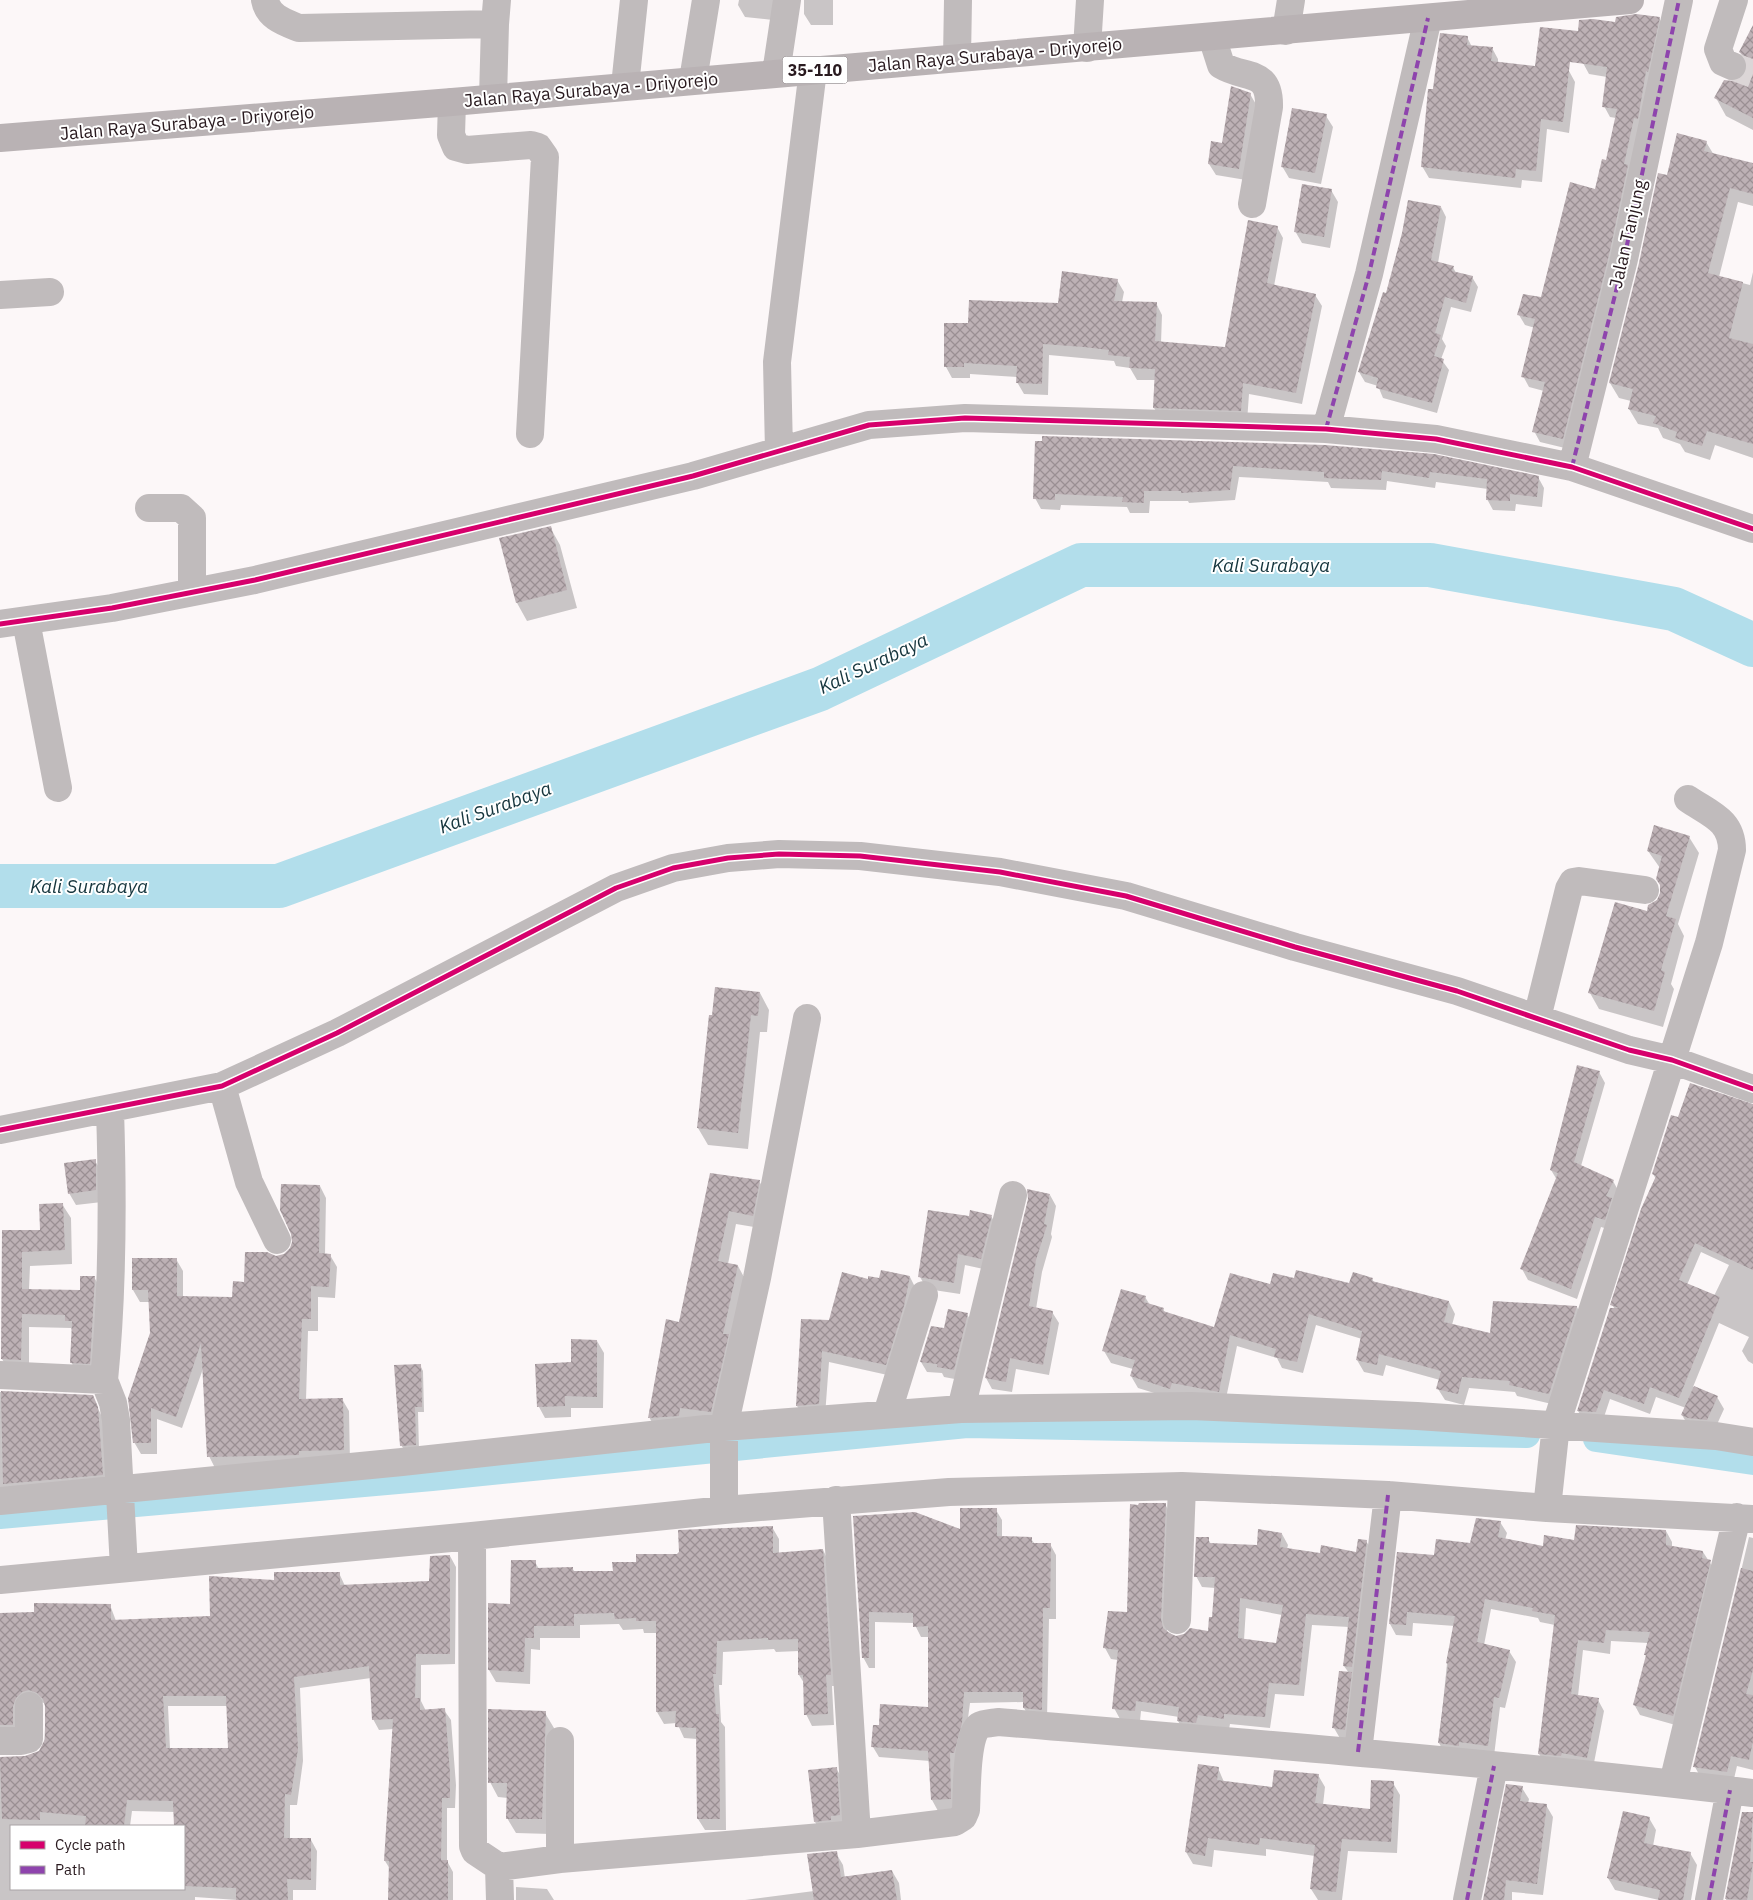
<svg xmlns="http://www.w3.org/2000/svg" width="1753" height="1900" viewBox="0 0 1753 1900" font-family="'IBM Plex Sans',sans-serif">
  <defs>
    <pattern id="building-cross-hatch" width="8" height="8" patternUnits="userSpaceOnUse" patternTransform="scale(1.25)"><rect width="8" height="8" fill="#bdb1b5"/><path d="M0 0l8 8M0 8l8-8" fill="none" stroke="#9a8f93"/></pattern>
  </defs>
  <rect width="100%" height="100%" fill="#fcf7f8"/>
  <path fill="#0003" fill-rule="evenodd" d="M739,0H775L773,20L745,17L738,5Z
    M804,0H833V25H811L804,14Z
    M1659,18L1665,28L1569,449L1540,442L1534,431L1544,391L1529,387L1523,376L1535,328L1525,325L1519,315L1542,298L1596,190L1607,161L1616,118L1610,117L1604,106L1607,77L1589,74L1583,63L1616,24Z
    M1753,27V130L1726,116L1716,98L1742,79L1747,73L1748,66L1740,52Z
    M1467,37L1472,47L1492,48L1498,59V63L1569,71L1575,82L1569,133L1547,129L1542,182L1522,180L1521,188L1429,178L1422,166L1435,91Z
    M1250,94L1257,106L1246,180L1216,175L1209,164L1223,144Z
    M1326,116L1333,127L1321,184L1289,178L1282,166Z
    M1706,142L1714,155L1753,164V206L1738,202L1719,277L1750,285L1753,272V458L1715,445L1710,460L1685,452L1680,444L1663,438L1658,428L1638,424L1629,409L1631,401L1619,398L1610,383L1667,176Z
    M1331,190L1338,202L1330,248L1302,243L1295,231Z
    M1441,207L1446,217L1438,263L1453,267L1456,273L1472,277L1478,287L1471,312L1451,307L1442,339L1446,346L1441,359L1449,370L1437,413L1383,398L1378,386L1365,382L1359,372L1387,295Z
    M1277,227L1283,238L1274,286L1315,295L1322,306L1302,404L1249,394L1247,422L1161,419L1154,408L1156,380H1137L1130,368L1116,366L1114,361L1049,355L1048,395L1024,394L1017,382V377L970,374V378H952L946,367L969,325L1059,305L1117,280L1124,292L1122,302L1156,303L1162,315L1161,343L1226,348Z
    M1036,442L1538,477L1544,488L1542,507L1516,504L1515,511L1493,510L1487,499L1488,489L1436,482L1435,488L1387,481L1386,490L1331,488L1328,482L1239,477L1235,500L1189,503L1188,501H1150L1149,513H1130L1127,507L1061,505L1060,510L1041,509L1035,498Z
    M550,527L560,545L577,608L527,621L517,603L500,539Z
    M1689,837L1699,853L1678,924L1684,936L1671,984L1674,989L1663,1027L1599,1009L1590,993L1662,893L1660,868L1648,851Z
    M760,993L769,1010L767,1032H760L748,1149L708,1145L698,1128Z
    M1599,1072L1605,1083L1581,1166L1613,1181L1619,1192L1611,1230L1601,1227L1577,1299L1528,1280L1522,1269L1557,1180L1551,1170Z
    M1753,1105V1364L1748,1361L1742,1351L1749,1337L1719,1323L1693,1387L1717,1397L1724,1409L1714,1431L1689,1427L1682,1415L1686,1408L1656,1397L1650,1414L1610,1399L1602,1423L1584,1421L1578,1411L1615,1309L1612,1305L1656,1179L1653,1174L1678,1119ZM1701,1252L1729,1265L1714,1296L1687,1285Z
    M95,1161L102,1172V1202L76,1205L69,1193Z
    M711,1174L759,1181L767,1194L760,1228L736,1224L728,1264L738,1266L745,1279L719,1424L657,1431L649,1417L680,1323Z
    M320,1186L326,1198L325,1255H330L337,1267L335,1298L318,1297V1331H308L306,1400L342,1399L349,1411L350,1462L215,1468L209,1456L204,1366L182,1428L157,1419V1454H141L134,1442L151,1333L150,1302H140L133,1290L176,1259L183,1271V1297L233,1298L246,1283L276,1257L285,1255L291,1249Z
    M1050,1195L1056,1206L1051,1234L1052,1237L1042,1272L1036,1309L1052,1312L1059,1323L1049,1375L1016,1369L1012,1392L992,1389L986,1378Z
    M62,1204L71,1218L72,1264L30,1266L29,1290L81,1291L94,1277L102,1291L97,1377L79,1376L71,1362L73,1332L71,1328L29,1327V1374L10,1373L2,1359L3,1231H41Z
    M991,1216L998,1228L988,1270L965,1265L960,1294L927,1289L920,1277L970,1218Z
    M910,1277L916,1289L892,1376L829,1362L825,1416L804,1417L797,1406L830,1322L869,1280Z
    M1372,1279L1374,1282L1449,1302L1455,1314L1452,1325L1491,1335L1494,1303L1577,1307L1583,1319L1556,1405L1517,1396L1515,1392L1469,1388L1464,1405L1445,1400L1438,1389L1440,1380L1386,1365L1383,1376L1364,1372L1357,1360L1362,1339L1316,1325L1303,1373L1282,1368L1277,1358L1237,1346L1225,1403L1177,1400L1138,1388L1131,1376L1133,1369L1111,1363L1104,1351L1145,1297L1150,1305L1163,1309L1166,1314L1215,1329L1271,1286L1295,1280L1350,1285Z
    M967,1314L973,1325L960,1380L944,1377L942,1373L927,1372L921,1362L946,1329Z
    M597,1341L604,1353L603,1408H571V1417L545,1418L539,1407L572,1363Z
    M420,1365L423,1371L424,1412H418L419,1450L405,1451L401,1445Z
    M0,1392L92,1396L103,1419L109,1486L0,1494Z
    M1165,1504L1171,1515L1167,1631L1176,1637L1209,1633L1213,1618L1215,1588L1202,1587L1196,1576L1208,1539L1211,1544L1258,1547L1282,1534L1288,1545L1287,1549L1321,1555L1357,1553L1366,1541L1373,1552L1351,1741L1341,1740L1334,1728L1349,1673L1344,1666L1349,1627L1312,1625L1304,1696L1275,1694L1270,1728L1230,1724L1229,1729L1184,1732L1178,1721L1179,1717L1141,1711L1140,1721L1120,1719L1114,1708L1118,1660L1111,1659L1105,1648L1128,1614ZM1246,1608L1282,1615L1278,1645L1244,1640Z
    M996,1510L1002,1520V1538L1031,1539L1035,1544H1050L1056,1555V1619H1049L1047,1720L1030,1719L1024,1708V1702L970,1703L956,1810L938,1811L932,1800L930,1761L879,1757L873,1747L880,1726L929,1708V1637H921L914,1623L875,1622V1668H869L863,1657L854,1517L961,1531Z
    M1500,1522L1507,1533L1505,1540L1544,1547L1576,1541L1666,1531L1672,1542V1547L1703,1552L1716,1572L1679,1726L1640,1715L1634,1704L1647,1657L1645,1655L1648,1643L1611,1641L1610,1654L1583,1650L1578,1696L1598,1700L1604,1711L1593,1768L1546,1765L1539,1754L1555,1625L1540,1622L1538,1618L1491,1609L1484,1645L1509,1651L1516,1662L1505,1708L1500,1707L1494,1756L1445,1754L1439,1743L1447,1663L1455,1626L1413,1623L1412,1636L1396,1635L1390,1624L1435,1556L1471,1544Z
    M772,1527L779,1539V1553L823,1550L829,1562L837,1686H832L834,1725L812,1726L806,1714L804,1683L799,1675V1651L776,1652L774,1649L723,1652L722,1685H719L721,1722L725,1727L726,1830H705L698,1819L697,1739L684,1738L677,1723L664,1724L657,1712V1633H644L643,1629L623,1630L619,1624L580,1625V1638H540V1650L531,1649L530,1684L496,1682L489,1670V1605H512L535,1562L539,1569L572,1568L575,1572H614L638,1563L678,1555Z
    M1749,1537L1753,1538V1770L1737,1766L1733,1783L1701,1778L1695,1767Z
    M450,1556L456,1567L455,1664L421,1665V1701L426,1711L444,1710L451,1720L456,1785L455,1808H447V1861L453,1872V1900H389L390,1869L385,1861L393,1729L379,1730L373,1719L371,1678L300,1688L303,1761L297,1805H290V1840H311L317,1851L316,1890H293V1900H237L195,1897V1900H0V1758L25,1757L39,1752L44,1747L46,1706L44,1703L35,1701L19,1736L0,1738V1614L35,1613L110,1605L116,1621L211,1617L275,1582L339,1573L345,1586L431,1582ZM168,1706H228L229,1749H170ZM132,1811L175,1812V1826H184V1889H11V1826H130Z
    M545,1713L554,1728L550,1834L516,1833L507,1818L508,1798L498,1797L490,1782Z
    M836,1768L843,1780L846,1826L822,1833L815,1822Z
    M1218,1768L1224,1782L1273,1788L1318,1775L1325,1787L1323,1805L1371,1810L1393,1783L1400,1795L1397,1853L1348,1851L1342,1900H1318L1311,1889L1315,1856L1266,1849V1856L1214,1850L1212,1867L1193,1864L1186,1852Z
    M1522,1788L1529,1799L1528,1804L1546,1805L1553,1817L1543,1895L1512,1892V1900H1484Z
    M1743,1813L1753,1814V1900H1726Z
    M1649,1818L1656,1830L1653,1846L1690,1853L1697,1865L1691,1900H1659L1615,1890L1608,1878Z
    M836,1853L843,1865L845,1878L892,1871L899,1883L901,1900H745L814,1891Z
    M516,1887L547,1889L554,1900H516Z"/>
  <g fill="none" stroke-linecap="round" stroke-linejoin="round">
    <path stroke="#b2deeb" stroke-width="26" d="M1596,1439L1753,1462
      M0,1516L432,1478L967,1425L1527,1435"/>
    <path stroke="#b2deeb" stroke-width="44" d="M0,886H279L820,689L1081,565H1430L1674,609L1753,645"/>
  </g>
  <path fill="url(#building-cross-hatch)" fill-rule="evenodd" d="M1636,14L1660,17L1648,72L1646,71L1638,119L1634,118L1624,164L1628,165L1609,255L1563,439L1532,432L1545,382L1521,377L1535,319L1517,315L1523,294L1541,297L1570,182L1595,189L1602,159L1606,160L1617,109L1602,107L1607,67L1570,62L1563,122L1541,119L1536,171L1516,169L1515,178L1421,167L1428,89H1433L1440,33L1468,36L1467,45L1493,47L1491,61L1535,66L1540,27L1578,31L1579,20L1593,19L1615,22L1616,17Z
    M1753,25V118L1714,98L1724,80L1734,81L1742,78L1746,73L1747,64L1744,56L1739,52Z
    M1231,86L1251,93L1239,169L1208,164L1211,141L1222,143Z
    M1292,108L1327,114L1315,173L1281,167Z
    M1677,133L1707,141L1704,151L1753,163V194L1730,188L1708,273L1743,282L1729,338L1753,344V444L1707,431L1702,446L1675,438L1677,432L1653,423L1656,416L1628,409L1633,389L1609,383L1639,263L1658,173L1667,175Z
    M1302,184L1332,189L1324,237L1294,232Z
    M1408,200L1441,206L1431,260L1454,266L1452,271L1473,276L1466,303L1445,297L1435,333L1441,335L1434,356L1444,359L1432,403L1376,388L1378,378L1358,372L1383,292L1386,293L1402,233Z
    M1248,220L1278,226L1267,283L1316,294L1296,393L1243,383L1241,411L1153,408L1155,369L1129,368L1130,357L1108,355L1109,350L1084,347L1043,344L1042,384L1016,383L1017,366L964,363V367H944V323H968L969,300L1058,303L1062,271L1118,279L1114,301L1157,302L1155,341L1225,347Z
    M1042,436L1325,445L1434,454L1539,476L1537,497L1510,494V501L1486,500L1487,479L1430,472L1429,478L1382,471L1381,480L1347,479L1324,478V472L1233,466L1230,490L1181,493V491H1144V503L1122,502L1123,497L1055,494V500L1033,499L1035,441H1042Z
    M551,526L567,590L516,603L499,538Z
    M1654,825L1690,836L1666,916L1676,919L1661,970L1665,972L1654,1011L1588,993L1615,902L1647,911L1648,905L1657,900L1660,893V885L1656,879L1662,856L1647,851Z
    M715,987L760,992L758,1016L751,1015L738,1133L697,1128L709,1015H712Z
    M1577,1065L1600,1071L1574,1162L1614,1180L1606,1196L1612,1198L1605,1220L1595,1217L1571,1289L1520,1269L1558,1173L1550,1170Z
    M1690,1083L1753,1104V1270L1695,1243L1679,1280L1720,1297L1679,1398L1650,1387L1644,1404L1604,1390L1596,1412L1577,1411L1610,1308H1619L1610,1305L1641,1209L1656,1176L1652,1174L1671,1115L1678,1117Z
    M96,1159V1190L68,1194L64,1163Z
    M710,1173L760,1180L753,1216L729,1211L718,1261L738,1265L723,1334H729L711,1412L680,1408L679,1416L648,1418L666,1319L679,1322Z
    M281,1184L320,1185L319,1253L331,1254L329,1287L311,1286V1319H302L299,1399L343,1398L344,1450L299,1451V1455L207,1457L201,1343L176,1417L151,1408V1443H133L128,1398L150,1333L148,1290H132V1258H177V1296L232,1297L233,1281L244,1282L245,1252H267L276,1256L284,1254L290,1248L292,1242L291,1234L280,1210Z
    M1027,1189L1050,1194L1044,1224L1047,1225L1036,1260L1029,1306L1053,1311L1043,1365L1010,1358L1006,1382L985,1378L1028,1199Z
    M63,1203L65,1250L22,1252V1289L80,1290V1276H95L90,1364L70,1363L72,1321H65V1315L22,1314L21,1360L1,1359L2,1230H40L39,1204Z
    M928,1210L969,1216L970,1210L992,1215L981,1259L958,1254L954,1283L918,1277Z
    M881,1270L910,1276L904,1306L886,1365L822,1351L819,1404L796,1406L801,1319L829,1320L842,1272L868,1279V1276L879,1278Z
    M1296,1270L1349,1283L1353,1272L1373,1278L1372,1281L1449,1301L1444,1322L1490,1333L1493,1301L1577,1306L1549,1394L1509,1385L1510,1381L1462,1377L1458,1394L1436,1389L1441,1371L1379,1354L1377,1365L1356,1360L1362,1331L1309,1314L1297,1362L1274,1357L1276,1349L1230,1335L1219,1392L1172,1383L1170,1389L1130,1376L1135,1360L1102,1351L1121,1289L1146,1296L1144,1302L1164,1308L1163,1311L1214,1327L1230,1273L1270,1284L1273,1273L1294,1278Z
    M948,1309L968,1313L954,1370L937,1367V1364L920,1362L931,1326L944,1328Z
    M571,1339L597,1340V1397L565,1396V1406L537,1407L535,1364L571,1362Z
    M421,1364L422,1407H415L416,1445L400,1446L394,1365Z
    M1694,1386L1718,1396L1707,1420L1688,1418L1681,1415Z
    M1,1391L93,1395L98,1407L103,1475L3,1484Z
    M1139,1503H1166L1161,1619L1163,1628L1169,1633L1176,1636L1184,1634L1190,1628L1208,1631L1209,1617H1212L1215,1577H1194L1196,1537H1209V1543L1257,1545L1258,1529L1282,1533L1280,1547L1320,1553L1321,1545L1356,1552L1358,1539L1367,1540L1352,1667L1343,1666L1349,1617L1306,1614L1299,1685L1269,1683L1265,1717L1224,1714V1719L1198,1715L1196,1723L1177,1721L1179,1707L1136,1701L1135,1711L1112,1709L1118,1650L1103,1648L1108,1611L1127,1612L1130,1504L1138,1505ZM1240,1598L1283,1605L1276,1643L1238,1638Z
    M960,1508H997V1536L1032,1537V1543H1051L1050,1608H1043L1042,1710L1023,1708V1692H964L962,1723L954,1753H950L951,1799L931,1800L928,1751L871,1747L873,1725H879L880,1704L928,1707V1626L913,1627V1613L869,1612V1658H862L853,1516L915,1512L960,1529Z
    M1476,1518L1501,1521L1498,1537L1543,1546L1544,1535L1574,1540L1576,1525L1666,1530V1545L1703,1551L1702,1558L1711,1560L1673,1716L1633,1705L1646,1655H1644L1650,1632L1606,1630L1604,1643L1578,1640L1571,1694L1599,1698L1587,1758L1562,1753L1561,1756L1538,1754L1555,1615L1532,1611L1533,1608L1485,1599L1477,1642L1510,1650L1499,1698L1494,1697L1488,1746L1459,1742V1746L1438,1743L1448,1664L1446,1663L1455,1616L1407,1612L1406,1625L1389,1624L1397,1552L1434,1555L1436,1539L1470,1543Z
    M773,1526V1553L823,1549L831,1675H826L828,1714L804,1715L803,1675H798V1639L768,1640V1638L717,1641L716,1674H713L716,1714H719L720,1819H697L696,1728L675,1727L676,1711L656,1712V1621H636V1618L615,1619L614,1613L574,1614V1626H534V1638H525L524,1672L488,1670V1603L510,1604L511,1560H536V1568L573,1567V1571H613L612,1562H636V1554H677L679,1552L678,1530Z
    M450,1555V1654H416L415,1698H420V1710L445,1708L450,1773V1798H442L441,1860H448V1900H388L389,1861H384L393,1719L372,1720L369,1666L294,1677L298,1749L291,1795L285,1794L284,1838H311V1880L287,1879L288,1900H236V1888L184,1886V1826H174L173,1801L127,1800L124,1826H85L86,1816L40,1812V1820L2,1819L0,1757L25,1756L39,1751L45,1739V1706L43,1699L37,1693L29,1690L22,1692L16,1698L13,1706V1725H0V1613L34,1612V1603L111,1604V1620L210,1616L209,1576L274,1580V1572H340V1585L429,1581L430,1556ZM163,1696H226L228,1748H166Z
    M1741,1568L1753,1571V1670L1746,1694L1753,1695V1741L1749,1760L1731,1756L1727,1772L1693,1767Z
    M1339,1671L1352,1672L1345,1730L1332,1728Z
    M488,1709L546,1711L542,1819H506L507,1783H488Z
    M1198,1764L1219,1767L1217,1780L1272,1787L1274,1770L1319,1774L1315,1803L1370,1809L1371,1780L1394,1781L1391,1842L1342,1839L1336,1892L1310,1889L1315,1845L1260,1838L1259,1845L1208,1838L1205,1856L1185,1852Z
    M837,1767L840,1815L831,1816V1820L814,1822L808,1770Z
    M1506,1784L1523,1786L1520,1801L1547,1804L1537,1884L1506,1880L1504,1900H1483Z
    M1623,1811L1650,1817L1644,1843L1691,1852L1683,1900H1658L1660,1890L1607,1878Z
    M1742,1812H1753L1750,1862H1753L1747,1900L1725,1899Z
    M837,1851L841,1877L892,1870L897,1900H814L807,1854Z"/>
  <g fill="none" stroke-linecap="round" stroke-linejoin="round">
    <path stroke="#dcd6d7" stroke-width="28" stroke-dasharray="28 14" stroke-linecap="butt" d="M1732,66L1753,74"/>
    <path stroke="#c0bbbc" stroke-width="28" d="M265,0C268,17 284,22 299,28L495,24L493,98
      M495,24L497,0
      M1286,31L1291,0
      M1212,37L1221,65C1246,80 1270,68 1269,107L1252,204
      M1087,48L1090,0
      M957,58L958,0
      M1732,66L1723,62L1718,49L1734,0
      M776,73L787,0
      M693,80L706,0
      M625,86L634,0
      M452,102L451,135L456,147L467,150L531,145L538,147L545,157L530,434
      M0,295L50,292
      M1326,429L1369,274L1428,18
      M779,451L777,362L813,70
      M1572,467L1624,259L1679,0
      M149,508H181L192,518V592
      M26,621L58,788
      M0,624L112,608L255,580L693,476L869,425L965,418L1326,429L1436,439L1572,467L1753,529
      M1537,1018L1569,889L1573,882L1579,881L1645,890
      M222,1086L249,1182L277,1240
      M0,1130L222,1086L337,1033L616,888L673,868L728,858L779,854L860,856L1000,872L1126,896L1295,947L1457,991L1629,1050L1672,1060L1753,1089
      M0,1375L104,1380L113,1403L116,1420L124,1568
      M104,1380C113,1290 113,1201 110,1110
      M961,1409L1013,1195
      M887,1414L924,1295
      M0,1501L402,1462L724,1427L961,1409L1191,1406L1417,1416L1716,1436L1753,1442
      M1547,1508L1556,1425L1709,943L1732,850C1732,820 1710,814 1688,799
      M724,1510V1427L757,1278L807,1018
      M472,1536L473,1846L475,1851L499,1867L560,1859L857,1834L836,1500
      M0,1580L472,1536L724,1510L949,1492L1182,1486L1388,1495L1547,1508L1753,1519
      M1177,1620L1182,1486
      M0,1741H21L29,1739V1706
      M560,1741V1859
      M1358,1752L1388,1495
      M1673,1783L1737,1517
      M857,1834L955,1822L963,1817L966,1810C967,1794 966,1735 979,1726C984,1723 993,1723 998,1722C1250,1743 1502,1763 1753,1793
      M499,1867L500,1900
      M1467,1900L1494,1766
      M1709,1900L1730,1790"/>
    <path stroke="#b9b2b4" stroke-width="28" d="M0,138L452,102L1630,0"/>
    <path stroke="#8e44ad" stroke-width="4" stroke-dasharray="8 4" stroke-linecap="butt" d="M1326,429L1369,274L1428,18
      M1572,467L1624,259L1679,0
      M1358,1752L1388,1495
      M1467,1900L1494,1766
      M1709,1900L1730,1790"/>
    <defs>
      <path id="cycleway" d="M0,624L112,608L255,580L693,476L869,425L965,418L1326,429L1436,439L1572,467L1753,529
        M0,1130L222,1086L337,1033L616,888L673,868L728,858L779,854L860,856L1000,872L1126,896L1295,947L1457,991L1629,1050L1672,1060L1753,1089"/>
    </defs>
    <use href="#cycleway" stroke="#fff" stroke-width="8"/>
    <use href="#cycleway" stroke="#d6006c" stroke-width="5"/>
  </g>
  <g text-anchor="middle" stroke-width="4" stroke-linejoin="round" paint-order="stroke">
    <rect fill="#fff" stroke="#695f62" stroke-width="1" x="782.5" y="56.5" width="65" height="27" rx="4"/>
    <g font-size="16" font-weight="bold" fill="#291a1f">
      <text x="815" y="76">35-110</text>
    </g>
    <g font-size="18" fill="#291a1f" stroke="#fff">
      <text transform="translate(995 55) rotate(-5)" y="6">Jalan Raya Surabaya - Driyorejo</text>
      <text transform="translate(591 90) rotate(-5)" y="6">Jalan Raya Surabaya - Driyorejo</text>
      <text transform="translate(187 123) rotate(-5)" y="6">Jalan Raya Surabaya - Driyorejo</text>
      <text transform="translate(1628 234) rotate(-77)" y="6">Jalan Tanjung</text>
    </g>
    <g font-size="19" font-style="italic" fill="#15353d" stroke="#fff">
      <text x="1271" y="572">Kali Surabaya</text>
      <text transform="translate(873 663) rotate(-25)" y="7">Kali Surabaya</text>
      <text transform="translate(495 807) rotate(-20)" y="7">Kali Surabaya</text>
      <text x="89" y="893">Kali Surabaya</text>
    </g>
  </g>
  <rect x="10" y="1825" width="175" height="65" fill="#ffffff" stroke="#a9a3a5"/>
  <rect x="20" y="1841" width="25" height="8" fill="#d6006c" stroke="#a9a3a5"/>
  <text x="55" y="1850" font-size="15" fill="#291a1f">Cycle path</text>
  <rect x="20" y="1866" width="25" height="8" fill="#8e44ad" stroke="#a9a3a5"/>
  <text x="55" y="1875" font-size="15" fill="#291a1f">Path</text>
</svg>
